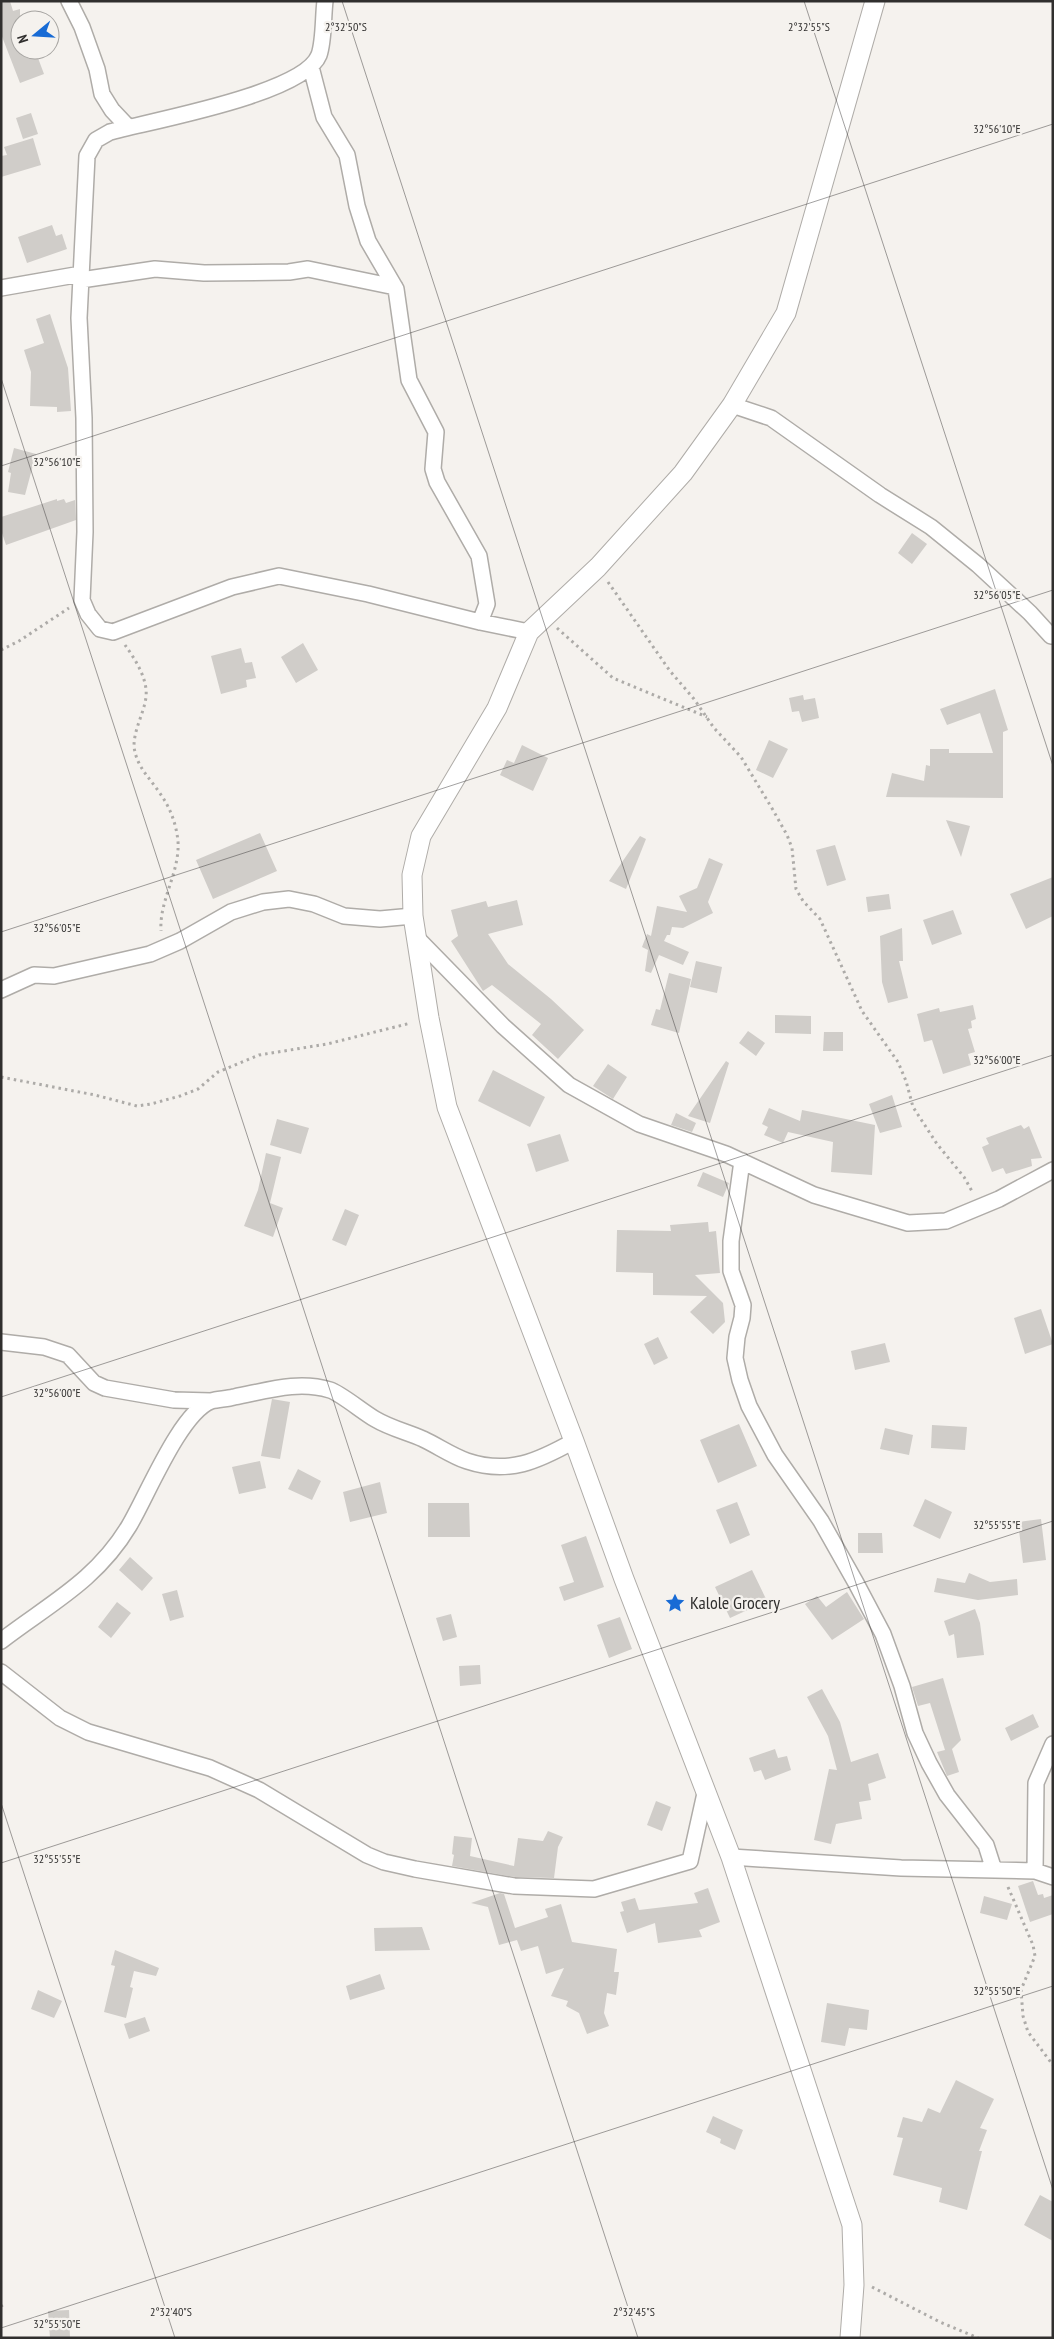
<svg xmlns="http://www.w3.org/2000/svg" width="1054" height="2339" viewBox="0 0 1054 2339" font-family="'PT Sans Narrow',sans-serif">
  <rect width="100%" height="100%" fill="#f5f2ee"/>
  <path fill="#d0cdc9" d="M1,1H10L13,11L20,9V50H35L44,74L20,83L1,34Z
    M31,113L38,134L23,139L16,118Z
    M33,138L41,165L1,177V156L7,155L4,147Z
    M52,225L56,236L62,234L67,249L27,263L18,237Z
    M50,314L68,368L71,411L57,412V407L30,406L31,372L24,350L44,343L36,319Z
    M14,448L36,454L25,495L8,492L11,473L8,472Z
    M57,499V501L64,499L66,503L75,500L76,520L6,545L1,530V517Z
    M912,533L927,544L912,564L898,553Z
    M303,643L318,670L296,683L281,657Z
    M241,648L245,663L252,662L256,678L246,680L247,687L221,694L211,656Z
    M995,689L1008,730L1003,732V798L886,797L892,773L924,781L926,765L930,766V749H949V753H993L980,713L947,725L940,709Z
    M803,695L804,700L815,698L819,718L802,722L799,711L792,712L789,698Z
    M769,740L788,749L773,778L756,770Z
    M522,745L548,758L533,791L500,775L507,760L514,763Z
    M946,820L970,826L961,857Z
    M260,833L277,871L213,899L196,860Z
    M640,836L646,839L626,889L609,881Z
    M835,845L846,880L827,886L816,850Z
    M709,858L723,864L708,902L713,913L683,928L672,927L670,935H667L664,941L689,952L683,965L659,955L651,973L645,971L648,950L642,947L647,934L651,936L657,906L687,912L679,896L697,888Z
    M1053,877V916L1026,929L1010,894Z
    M889,894L891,909L868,912L866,897Z
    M517,900L523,925L488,934L508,964L551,999L584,1030L558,1059L532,1035L541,1024L492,985L483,991L451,941L458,936L451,910L486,901L488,907Z
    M953,910L962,934L932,945L923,920Z
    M902,928L903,961H899L908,998L888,1003L882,982L880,936Z
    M696,961L722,967L717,993L690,987Z
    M669,973L691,979L679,1033L651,1025L656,1009L660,1010Z
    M973,1005L976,1019L971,1021L972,1028L968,1029L975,1052L968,1054L971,1065L943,1074L932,1040L924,1042L917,1014L939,1008L940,1012Z
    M775,1015L811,1016V1034L775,1033Z
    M748,1031L765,1043L756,1056L739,1043Z
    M824,1032H843V1051H823Z
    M726,1061L729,1063L710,1123L688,1116Z
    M608,1064L627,1077L613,1099L593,1086Z
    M493,1070L545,1097L530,1127L478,1101Z
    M892,1095L902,1127L880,1133L869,1104Z
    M769,1108L800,1121L802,1110L875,1125L872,1175L831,1172L833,1142L788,1132L783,1143L764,1135L768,1127L762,1124Z
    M676,1113L696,1123L692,1132L671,1125Z
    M277,1119L309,1128L301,1154L270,1145Z
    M1021,1125L1024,1129L1029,1126L1042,1158L1031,1159L1032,1166L1006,1174L1003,1168L992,1172L982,1147L989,1144L986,1138Z
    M560,1134L569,1161L536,1172L527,1144Z
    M266,1153L281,1157L270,1203L283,1208L273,1237L244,1226L258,1190Z
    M703,1172L729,1183L723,1197L697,1186Z
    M345,1209L359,1215L346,1246L332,1240Z
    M708,1222L709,1232L716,1231L720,1273L695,1275L723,1303L725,1322L713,1334L690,1312L707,1296L653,1295V1273L616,1272L617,1230L671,1231L670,1225Z
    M1041,1309L1053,1344L1025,1354L1014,1318Z
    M658,1337L668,1358L654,1365L644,1344Z
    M885,1343L890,1362L855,1370L851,1351Z
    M272,1399L290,1402L280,1459L261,1456Z
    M739,1424L757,1466L718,1483L700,1440Z
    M932,1425L967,1427L965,1450L931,1448Z
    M885,1428L913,1435L909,1455L880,1449Z
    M260,1461L266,1488L239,1494L232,1467Z
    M298,1469L321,1481L312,1500L288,1489Z
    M380,1482L387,1513L350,1522L343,1492Z
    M925,1499L952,1512L940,1539L913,1526Z
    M737,1502L750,1535L730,1544L716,1510Z
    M428,1503H469L470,1537H428Z
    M1041,1519L1046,1560L1023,1563L1018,1522Z
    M858,1533H882L883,1553H858Z
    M586,1536L604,1587L564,1601L559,1587L574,1582L561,1545Z
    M130,1557L153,1578L142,1591L119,1570Z
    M752,1570L767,1601L730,1618L715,1587Z
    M969,1573L990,1582L1017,1579L1018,1595L978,1600L934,1592L937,1578L965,1583Z
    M177,1590L184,1617L170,1621L162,1594Z
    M847,1592L864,1619L832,1640L805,1604L817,1596L826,1607Z
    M117,1602L131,1613L111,1638L98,1627Z
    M975,1609L980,1623L984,1655L957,1658L954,1634L949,1636L944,1621Z
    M451,1614L457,1637L443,1641L436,1618Z
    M620,1617L632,1649L609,1658L597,1625Z
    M480,1665L481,1684L460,1686L459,1666Z
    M943,1678L961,1740L952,1749L959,1772L947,1776L937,1752L945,1750L930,1703L918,1706L912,1687Z
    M822,1689L840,1722L851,1762L878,1753L886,1778L868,1784L871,1800L859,1802L862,1819L836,1824L831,1844L814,1840L829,1769L837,1770L828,1736L807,1697Z
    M1033,1714L1039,1727L1011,1741L1005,1728Z
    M775,1749L778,1758L787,1756L791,1770L765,1780L761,1770L754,1772L749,1758Z
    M656,1801L671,1807L662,1831L647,1825Z
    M548,1831L563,1837L558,1847L554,1878L515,1877L452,1866L454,1855L452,1854L454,1836L472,1838L470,1856L514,1866L518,1838L543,1841Z
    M1033,1881L1038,1895L1043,1894L1044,1898L1053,1895V1914L1030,1922L1018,1886Z
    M708,1888L720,1922L699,1930L702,1937L658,1943L655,1923L627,1933L620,1912L624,1911L621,1902L635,1898L639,1910L698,1903L694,1893Z
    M500,1893L504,1894L515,1928L548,1917L545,1909L561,1904L572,1942L617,1949L614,1972H619L616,1995L607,1993L604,2013L609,2026L587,2034L579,2013L566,2006L568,2001L551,1996L564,1968L546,1974L538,1946L521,1951L517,1940L499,1945L488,1907L471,1903Z
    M984,1896L1012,1904L1007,1920L980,1913Z
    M422,1927L430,1950L375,1951L374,1928Z
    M115,1950L159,1968L156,1976L134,1971L130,1987L133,1988L126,2018L104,2012L115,1966L111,1965Z
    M380,1974L385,1989L350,2000L346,1986Z
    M38,1990L62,2001L54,2018L31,2009Z
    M827,2003L869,2010L867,2030L849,2028L845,2046L821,2042Z
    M145,2017L150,2031L129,2039L124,2024Z
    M956,2080L994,2099L980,2128L987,2130L979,2151H982L967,2210L939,2202L942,2188L893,2175L903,2138L897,2137L903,2117L922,2122L928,2108L940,2113Z
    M713,2116L743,2130L735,2150L720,2143L721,2139L706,2132Z
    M1040,2195L1053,2202V2241L1024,2225Z
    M69,2310L70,2338H50L48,2311Z"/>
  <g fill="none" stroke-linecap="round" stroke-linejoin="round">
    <defs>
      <path id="minor" d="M69,1L82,27L97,69L102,94L112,110L128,127
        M325,1C323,17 324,41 319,55C304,94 150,121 110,132L96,140L87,156L79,318L84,418L85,532L82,600L88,614L100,629L113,632L232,587L279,576L368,594L480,622L529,632
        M311,67L324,117L347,155L357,206L368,241L396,289L409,380L436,432L433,469L437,482L479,556L487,604L480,622
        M81,280L155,269L204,273L289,272L308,269L395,287
        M1,288L81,274
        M732,405L771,418L880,495L931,527L978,565L1030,613L1051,636
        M417,938L503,1026L569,1085L639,1124L726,1154L814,1195L908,1223L946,1221L999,1199L1053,1170
        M1,990L34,975L54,976L150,954L180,941L231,912L263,902L289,899L314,904L344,916L380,919L413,916
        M742,1161L731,1241V1271L743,1305L742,1318L737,1337L735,1358L740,1380L749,1406L775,1455L821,1521L856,1583L883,1634L902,1686L915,1733L929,1763L947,1795L986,1845L994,1870
        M1,1342L44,1347L68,1355L94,1383L105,1388L174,1400L211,1401
        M1,1641C49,1604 96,1581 129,1526C147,1496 180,1413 211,1401C218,1399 227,1399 234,1397C266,1391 298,1380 330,1390C340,1393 363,1412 375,1419C390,1428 407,1432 423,1439C438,1446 452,1456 467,1461C509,1475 538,1461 574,1441
        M1,1672L60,1718L88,1732L210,1768L259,1790L367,1855L384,1862L415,1869L514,1886L594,1889L690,1861L706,1789
        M731,1857L901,1868L1035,1871L1036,1783L1053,1744
        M1035,1871L1053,1877"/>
      <path id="tertiary" d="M850,2338L854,2285L852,2225L731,1857L624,1579L574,1441L447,1107L429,1018L413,916L412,875L421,836L497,708L529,632L598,567L683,473L732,405L786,313L875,1"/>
    </defs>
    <use href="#minor" stroke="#afaca8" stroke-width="18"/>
    <use href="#tertiary" stroke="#afaca8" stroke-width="21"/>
    <path stroke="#adaba8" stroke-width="3" stroke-dasharray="2.5 4" stroke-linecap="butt" d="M608,582L670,671L694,699L714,728L741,757L773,810L787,835L792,848L796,889L803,901L820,919L862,1011L898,1062L906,1081L913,1107L937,1144L964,1177L973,1193
      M557,628L613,678L707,717
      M125,645C135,659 148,679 146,697C144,713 134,729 134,746C136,766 149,777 159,792C170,807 176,823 178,841C180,873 159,900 161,931
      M1,650L19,641L69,608
      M1,1077L95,1095L137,1106L151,1104L180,1096L198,1089L218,1072L259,1055L327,1044L411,1023
      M1008,1887L1033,1945L1035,1956L1021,1990L1023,2016L1028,2032L1053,2065
      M872,2287L940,2322L978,2338
      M1,2305L4,2310"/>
    <use href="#minor" stroke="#fff" stroke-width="15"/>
    <use href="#tertiary" stroke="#fff" stroke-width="19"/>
  </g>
  <path fill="none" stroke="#302f2e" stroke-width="1" stroke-opacity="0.45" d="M342,1L1053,2190M804,1L1053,766M1,378L638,2338M1,466L1053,124M1,932L1053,590M1,1397L1053,1055M1,1803L175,2338M1,1863L1053,1521M1,2328L1053,1986"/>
  <defs>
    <symbol id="sight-bare" viewBox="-9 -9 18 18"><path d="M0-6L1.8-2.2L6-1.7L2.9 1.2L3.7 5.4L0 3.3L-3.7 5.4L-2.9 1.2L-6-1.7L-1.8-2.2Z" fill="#186bd5" stroke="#f5f2ee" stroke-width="2.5" paint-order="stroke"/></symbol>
  </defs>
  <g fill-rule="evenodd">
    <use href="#sight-bare" x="661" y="1589" width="28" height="28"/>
  </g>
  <g text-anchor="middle" stroke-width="4.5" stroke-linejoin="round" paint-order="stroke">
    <g font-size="18" fill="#302f2e" stroke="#f5f2ee" text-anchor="start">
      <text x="690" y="1609">Kalole Grocery</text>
    </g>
  </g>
  <g font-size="12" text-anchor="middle" fill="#302f2e" stroke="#f5f2ee" stroke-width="4.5" stroke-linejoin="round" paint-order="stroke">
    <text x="346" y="31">2°32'50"S</text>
    <text x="809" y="31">2°32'55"S</text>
    <text x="997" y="133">32°56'10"E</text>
    <text x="57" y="466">32°56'10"E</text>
    <text x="997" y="599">32°56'05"E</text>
    <text x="57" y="932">32°56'05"E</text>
    <text x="997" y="1064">32°56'00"E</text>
    <text x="57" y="1397">32°56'00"E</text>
    <text x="997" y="1529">32°55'55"E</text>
    <text x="57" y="1863">32°55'55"E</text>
    <text x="997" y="1995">32°55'50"E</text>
    <text x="171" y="2316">2°32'40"S</text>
    <text x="634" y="2316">2°32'45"S</text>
    <text x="57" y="2328">32°55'50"E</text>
  </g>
  <rect width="1054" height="2339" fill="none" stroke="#302f2e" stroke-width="5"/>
  <g transform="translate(35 35) rotate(252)"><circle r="24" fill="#f5f2ee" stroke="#a6a4a1"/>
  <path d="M0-4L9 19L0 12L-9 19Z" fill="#186bd5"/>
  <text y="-8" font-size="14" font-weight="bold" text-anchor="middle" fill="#302f2e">N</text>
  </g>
</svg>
